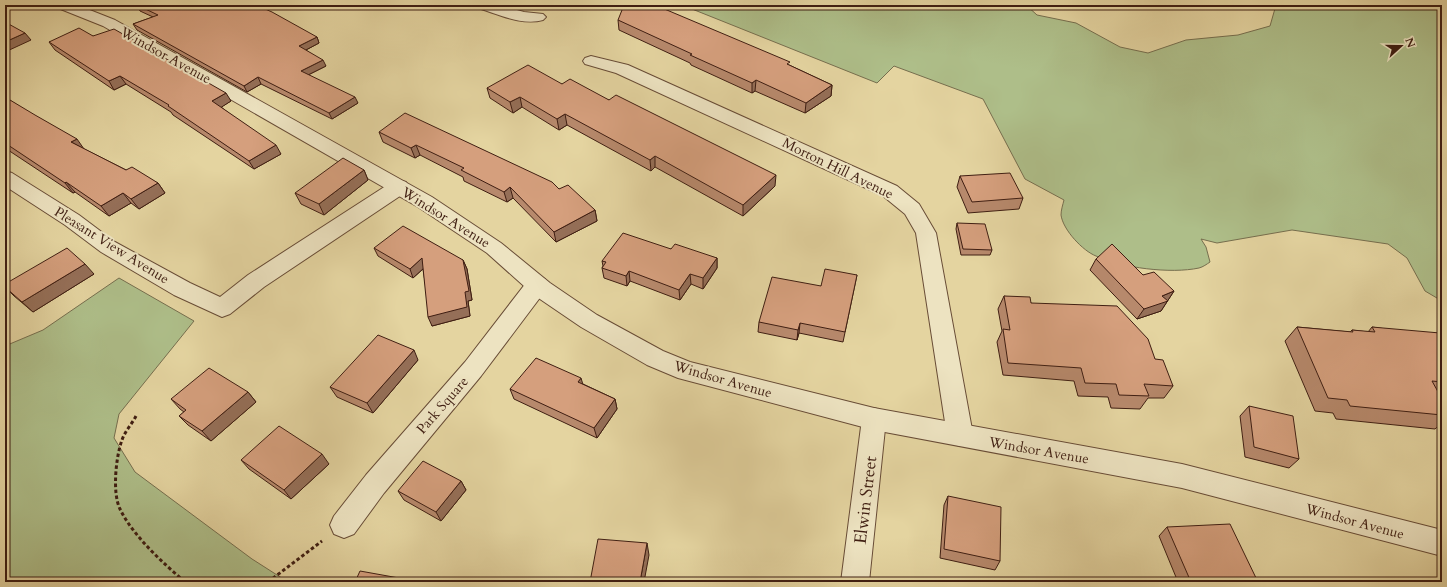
<svg xmlns="http://www.w3.org/2000/svg" width="1447" height="587" viewBox="0 0 1447 587" font-family="Cardo,serif">
  <rect width="100%" height="100%" fill="#e4d4a0"/>
  <filter id="stains"><feTurbulence type="fractalNoise" baseFrequency=".005" numOctaves="4"/><feColorMatrix values="0 0 0 0 .2 0 0 0 0 .09 0 0 0 0 .02 0 0 0 .5 -.17"/></filter>
  <radialGradient id="worn" r=".72"><stop offset=".6" stop-color="#630" stop-opacity="0"/><stop offset="1" stop-color="#630" stop-opacity=".3"/></radialGradient>
  <path fill="#aebe89" stroke="#766e4e" d="M682,5H1026L1037,15L1076,23L1120,47L1148,53L1186,40L1238,35L1270,26L1276,5H1442V301L1425,291L1407,258L1388,244L1292,230L1217,243L1201,239L1206,247L1210,262C1207,264 1203,267 1199,268C1171,274 1122,268 1096,256C1083,251 1063,230 1061,215C1061,210 1063,204 1064,200L1025,179L983,99L894,66L877,83Z
    M119,278L194,321L119,414L114,438L135,472L252,559L288,582H5V346L43,330Z"/>
  <g fill="none" stroke-linecap="round" stroke-linejoin="round">
    <defs>
      <path id="minor" d="M475,5H499L524,12L543,14L546,17L543,20C522,26 498,14 478,8Z
        M591,56L628,65L897,186L919,204L936,233L973,435L969,443L960,446L951,443L947,435L916,233L905,214L883,196L616,73L585,64L583,61L585,58Z
        M5,171L12,173L79,215L115,242L190,283L220,297L248,275L392,182L399,180L406,182L409,187L406,192L264,287L230,314L222,317L174,295L101,252L65,225L5,186Z
        M537,277L545,279L548,285L545,291L481,376L384,493L354,534L344,538L334,534L330,525L334,516L366,475L465,362L529,279Z
        M874,408L883,411L886,419L869,582H841L862,419L865,411Z"/>
      <path id="tertiary" d="M55,5H77L115,20L432,197L501,243L550,283L597,315L663,351L690,362L874,408L1182,464L1442,530V556L1182,488L874,430L678,378L647,365L581,327L534,295L487,253L418,207L103,26L58,8Z"/>
    </defs>
    <use href="#minor" stroke="#684c36" stroke-width="2"/>
    <use href="#tertiary" stroke="#684c36" stroke-width="2"/>
    <path stroke="#3f1e12" stroke-width="3" stroke-dasharray="3.5 2.5" stroke-linecap="butt" d="M136,416C132,424 125,431 122,440C116,456 112,493 120,509C133,536 163,563 185,582
      M268,582L322,541"/>
    <use href="#minor" fill="#ede3c1" fill-rule="evenodd"/>
    <use href="#tertiary" fill="#ede3c1" fill-rule="evenodd"/>
  </g>
  <path fill="#b7896c" stroke="#3f1e12" d="M137,5L317,37L319,43L306,50L326,66L308,75L358,103L332,119L261,84L247,92L137,30L133,24L153,17L140,11Z
    M591,5H602L597,8Z
    M618,20L789,65L832,85L831,96L805,113L755,91L752,93L691,65L690,63L619,30Z
    M93,36L231,101L221,107L281,154L254,169L173,115L171,112L126,84L114,90L55,50L49,42Z
    M562,84L609,100L775,186L743,216L655,167L651,171L567,125L559,130L522,107L513,113L490,98L487,88Z
    M5,97L84,149L126,170L158,183L165,193L139,209L131,203L109,216L75,192L73,193L5,148Z
    M379,132L559,189L595,210L597,221L556,242L513,198L507,202L464,181L463,177L420,155L415,158L383,142Z
    M364,170L368,180L324,215L301,204L295,193Z
    M960,176L1023,198L1019,209L968,213L957,187Z
    M957,223L992,250L990,255H961L956,229Z
    M374,248L463,260L467,269L472,300L468,301L470,316L432,326L423,269L413,278L378,256Z
    M671,249L717,258V268L703,289L691,284L680,300L630,281L627,286L604,278L602,268L603,266L602,261Z
    M1096,259L1143,275L1174,291L1161,311L1137,319L1090,270Z
    M94,274L33,312L14,296L5,287Z
    M857,275L843,342L799,333L797,340L758,332L759,322L821,286Z
    M1004,296L1031,303L1155,359L1173,386L1164,398H1148L1140,409L1111,408L1108,397L1078,396L1074,381L1003,375L997,342L1002,331L998,309Z
    M1297,327L1350,332L1352,330L1368,332L1372,327L1442,337V398L1441,397L1442,399V423L1435,429L1336,419L1333,413L1315,411L1285,341Z
    M418,360L373,413L337,397L330,387Z
    M583,384L615,399L617,409L597,438L514,399L510,389Z
    M248,392L256,402L211,441L188,425L179,416L184,412L180,409L171,399Z
    M1249,406L1299,459L1289,468L1245,457L1240,416Z
    M241,460L329,464L291,499L249,469Z
    M461,481L466,490L441,521L404,500L398,491Z
    M948,496L1000,561L995,570L940,558L944,505Z
    M1167,527L1257,580L1254,582H1178L1159,536Z"/>
  <path fill="#956f58" stroke="#3f1e12" d="M596,5H602L597,8Z
    M25,33L31,40L5,52V42Z
    M317,37L319,43L302,52L299,46Z
    M323,60L326,66L304,77L301,71Z
    M120,76L126,84L114,90L109,81Z
    M258,77L261,84L247,92L244,86Z
    M756,80L755,91L752,93V83Z
    M832,85L831,96L805,113L806,103Z
    M226,93L231,101L217,110L212,101Z
    M355,97L358,103L332,119L329,113Z
    M520,97L522,107L513,113L510,102Z
    M565,114L567,125L559,130L557,119Z
    M77,139L84,149L71,142Z
    M276,145L281,154L254,169L249,161Z
    M416,145L420,155L415,158L411,148Z
    M655,156V167L651,171L650,160Z
    M364,170L368,180L324,215L319,204Z
    M776,175L775,186L743,216V205Z
    M66,182L75,192L73,193L65,183Z
    M158,183L165,193L139,209L131,199Z
    M510,187L513,198L507,202L504,192Z
    M123,193L131,203L109,216L101,206Z
    M595,210L597,221L556,242L554,232Z
    M422,258L425,267L413,278L410,269Z
    M717,258V268L703,289V278Z
    M463,260L467,269L472,300L468,301L470,316L432,326L428,317L465,292Z
    M85,264L94,274L33,312L22,302Z
    M629,271L630,281L627,286L626,276Z
    M690,274L691,284L680,300L679,290Z
    M1174,291L1161,311L1137,319L1144,309L1162,296Z
    M800,323L799,333L797,340L798,330Z
    M414,350L418,360L373,413L367,403Z
    M581,378L584,388L578,382Z
    M248,392L256,402L211,441L202,431Z
    M615,399L617,409L597,438L594,428Z
    M322,454L329,464L291,499L284,490Z
    M461,481L466,490L441,521L436,512Z
    M647,543L649,555L644,582H640Z"/>
  <path fill="#d59f7d" stroke="#3f1e12" d="M137,5H256L272,12L317,37L299,46L323,60L301,71L355,97L329,113L258,77L244,86L133,24L158,15Z
    M624,5H655L790,62L787,64L832,85L806,103L756,80L752,83L690,55L692,54L618,20Z
    M5,22L25,33L5,42Z
    M79,28L93,36L114,29L226,93L212,101L276,145L249,161L168,106L169,105L120,76L109,81L49,42Z
    M528,65L562,84L570,79L609,100L616,95L776,175L743,205L655,156L650,160L565,114L557,119L520,97L510,102L487,88Z
    M5,97L35,115L77,139L71,142L126,170L132,167L158,183L131,199L123,193L101,206L66,182L65,183L5,143Z
    M405,113L552,182L559,189L568,185L595,210L554,232L510,187L504,192L461,170L464,168L416,145L411,148L379,132Z
    M343,158L364,170L319,204L295,193Z
    M1010,173L1023,198L972,202L960,176Z
    M957,223L985,224L992,250L963,249Z
    M403,226L463,260L469,291L465,292L467,307L428,317L422,258L410,269L374,248Z
    M623,233L671,249L675,244L717,258L703,278L690,274L679,290L629,271L626,276L602,268L606,262L602,261Z
    M1112,244L1143,275L1154,272L1174,291L1162,296L1168,301L1144,309L1096,259Z
    M67,248L85,264L22,302L5,287V284Z
    M825,269L857,275L845,332L800,323L798,330L759,322L772,277L821,286Z
    M1004,296L1030,297L1031,303L1117,306L1148,339L1155,359L1163,360L1173,386L1144,384L1149,396L1119,395L1116,384L1085,383L1081,368L1008,363L1003,329L1010,330Z
    M1297,327L1353,332L1352,330L1375,332L1372,327L1440,333L1442,337V382L1432,381L1442,399V415L1350,406L1347,400L1328,398Z
    M378,335L414,350L367,403L330,387Z
    M536,358L581,378L578,382L615,399L594,428L510,389Z
    M209,368L248,392L202,431L179,416L186,410L171,399Z
    M1249,406L1293,416L1299,459L1254,447Z
    M279,426L322,454L284,490L241,460Z
    M423,461L461,481L436,512L398,491Z
    M948,496L1001,507L1000,561L944,549Z
    M1230,524L1257,580L1218,582H1191L1167,527Z
    M598,539L647,543L640,582H590Z
    M360,571L410,580V582H355Z"/>
  <g text-anchor="middle" stroke-width="4" stroke-linejoin="round" paint-order="stroke">
    <g font-size="14" fill="#3f1e12" stroke="#ede3c1">
      <text transform="translate(166 55) rotate(29)" y="5">Windsor Avenue</text>
      <text transform="translate(838 168) rotate(26)" y="5">Morton Hill Avenue</text>
      <text transform="translate(446 217) rotate(32)" y="5">Windsor Avenue</text>
      <text transform="translate(112 245) rotate(32)" y="5">Pleasant View Avenue</text>
      <text transform="translate(723 379) rotate(16)" y="5">Windsor Avenue</text>
      <text transform="translate(442 405) rotate(-49)" y="5">Park Square</text>
      <text transform="translate(1039 450) rotate(10)" y="5">Windsor Avenue</text>
      <text transform="translate(1355 521) rotate(15)" y="5">Windsor Avenue</text>
    </g>
    <g font-size="17" fill="#3f1e12" stroke="#ede3c1">
      <text transform="translate(865 500) rotate(-83)" y="6">Elwin Street</text>
    </g>
  </g>
  <rect width="1447" height="587" fill="none" stroke="#e4d4a0" stroke-width="20"/>
  <rect x="6" y="6" width="1435" height="575" fill="none" stroke="#3f1e12" stroke-width="2"/>
  <rect x="10" y="10" width="1427" height="567" fill="none" stroke="#3f1e12"/>
  <g transform="translate(1401 46) rotate(69)" stroke="#ede3c1" stroke-width="3" paint-order="stroke">
  <path d="M0-3L7 15L0 10L-7 15Z" fill="#3f1e12"/>
  <text y="-6" font-size="11" font-weight="bold" text-anchor="middle" fill="#3f1e12">N</text>
  </g>
  <rect width="100%" height="100%" filter="url(#stains)"/>
  <rect width="100%" height="100%" fill="url(#worn)"/>
</svg>
